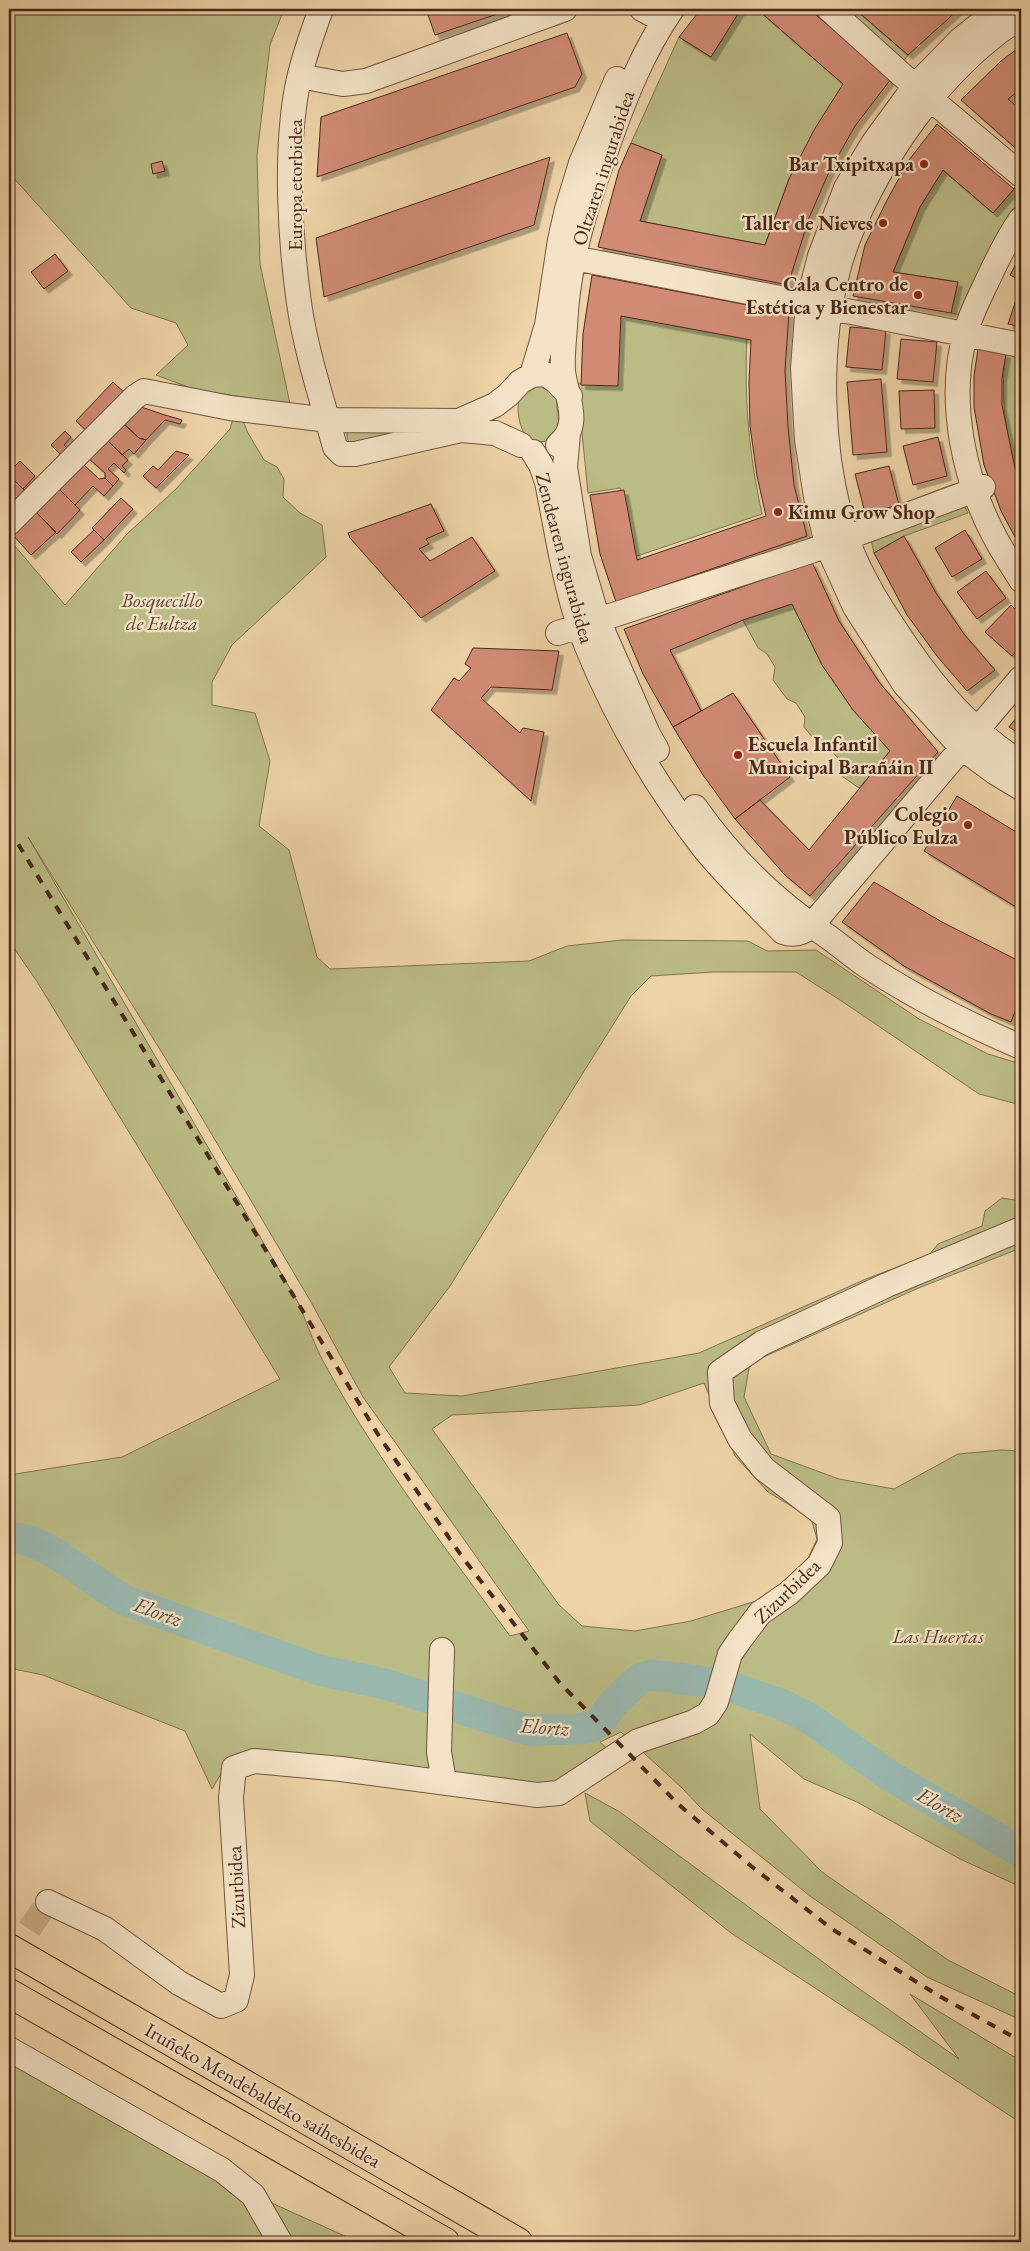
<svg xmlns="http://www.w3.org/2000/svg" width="1030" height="2251" viewBox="0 0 1030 2251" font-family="'EB Garamond',serif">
  <defs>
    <filter id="shadow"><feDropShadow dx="4.5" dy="4.5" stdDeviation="0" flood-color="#0004"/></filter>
  </defs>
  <rect width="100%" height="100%" fill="#edd3a7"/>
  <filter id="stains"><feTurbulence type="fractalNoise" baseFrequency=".004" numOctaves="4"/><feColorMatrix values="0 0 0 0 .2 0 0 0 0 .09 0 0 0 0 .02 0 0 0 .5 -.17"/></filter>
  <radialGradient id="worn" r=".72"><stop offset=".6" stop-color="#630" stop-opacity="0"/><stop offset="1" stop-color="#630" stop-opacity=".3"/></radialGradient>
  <path fill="#bbbb85" stroke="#827250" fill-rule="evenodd" d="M9,9H284L270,45L257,155L260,264L290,404L196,390L156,375L188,345L176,323L131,308L9,173Z
    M741,9H757L843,84L789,179L765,245L640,221L662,155L631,143L679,37L711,57Z
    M809,9H855L908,55L891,79Z
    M958,107L1021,161V228L980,320L951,313L958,282L893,272L920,207L943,170L993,213L1020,182L946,120Z
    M618,314L747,338C744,400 749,454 762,514L634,557L620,488L588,493L577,383L614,384Z
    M1006,354L1021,358V487L1017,478C1007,433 999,400 1006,354Z
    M537,385C543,386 549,387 554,393C557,397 557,403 557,408C562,432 554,447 528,440C518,425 516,410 520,392Z
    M234,415L241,416L248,433L264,460L277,467L284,479L283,497L300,513L322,525L326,557L232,645L212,682V705L255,713L270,761L259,826L289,850L317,957L330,969L529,961L567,946L622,940L748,941L767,951L816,950L919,1019L988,1054L1021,1064V1105L979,1094L840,1000L796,972H714L651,976L631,996L450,1286L389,1367L405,1393L462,1396L699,1353L866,1279L929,1255L938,1244L982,1226L985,1211L1002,1198L1021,1201V1248L921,1287L750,1363L744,1397L771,1454L839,1479L894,1489L958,1454L1002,1450L1021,1451V1887L960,1859L857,1802L804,1779L750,1734L760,1809L822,1872L948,1960L1021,1997V2020L927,1977L810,1896L703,1810L681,1787L621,1732L600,1742L613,1754L558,1783H510L229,1760L212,1789L185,1731L43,1675L9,1668V1475L122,1457L280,1379L36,980L9,941V539L65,605L127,534L176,489L230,429ZM28,837L192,1101L311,1302L363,1397L529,1631L510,1636C447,1550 380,1464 328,1370C316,1350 308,1326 299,1304ZM704,1383L735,1456L768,1492L811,1518L817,1539L802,1571L756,1601L691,1621L635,1631L582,1626L559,1605L432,1429L452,1415L639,1405Z
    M448,425L350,444L347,438V430Z
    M954,484L968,513L904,536L874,553L865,513L899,505Z
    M792,604L822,665L853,710L890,751L859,788L839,774L838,758L828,747L818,744L804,727L805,717L796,703L787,699L773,680L775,667L767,654L758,648L743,620Z
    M585,1793L620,1812L854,1985L959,2059L910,1994L1021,2061V2123L731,1933L590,1821Z
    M9,2050L232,2185L358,2242H9Z"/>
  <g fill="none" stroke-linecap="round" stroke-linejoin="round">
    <path stroke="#9ab7ae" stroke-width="31" d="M9,1537C53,1540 88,1582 127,1601L319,1670L385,1684L527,1730L579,1729L593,1726L602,1719L612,1705L631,1686L641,1678L651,1675L723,1684L783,1705L809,1718L890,1776L1021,1852"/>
  </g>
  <path fill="#d18b74" stroke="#4a281b" filter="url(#shadow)" d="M426,9H512L435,35Z
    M701,9H741L711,57L679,37Z
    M757,9H809L891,79L855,126L829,172L809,218L788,285L598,247L619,170L631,143L662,155L640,221L765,245L789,179L814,130L843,84Z
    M855,9H897L902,12L906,9H959L908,55Z
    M567,33L582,74L575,87L317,177L321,117Z
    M1021,46V89L1008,99L1021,110V153L961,100L1001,61Z
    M937,124L1014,189L993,213L943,170L920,207L893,272L958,282L951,313L853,296L865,245L886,202L909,160Z
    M550,157L534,225L324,297L316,238Z
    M162,161L165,171L153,174L151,164Z
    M55,254L68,271L44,289L31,272Z
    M1021,254V281L1010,275Z
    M592,275L789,313L785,370L788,427L794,485L807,536L616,602L600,554L590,495L624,490L637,560L766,516L757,476L750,426L749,382L751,340L621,316L618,386L581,385L583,334Z
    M1021,285V327L1008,324Z
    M850,327L886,330L882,370L846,367Z
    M901,339L937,342L933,382L897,379Z
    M978,349L1006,354L1002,378V405L1017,478L1021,487V548L1001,511L984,465L974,407V376Z
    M881,379L887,452L853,455L847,382Z
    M113,382L127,395L90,434L76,421Z
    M934,390L935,428L901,429L899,391Z
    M138,406L165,415L182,420L180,424L165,420L146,440L139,438L123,423Z
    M123,423L139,438L146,440L134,454L129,449L122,455L107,440Z
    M65,431L71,437L64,445L70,451L63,457L51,445Z
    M938,437L947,476L913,485L903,446Z
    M107,440L128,460L122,466L126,470L124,473L114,463L108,469L119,479L113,486L105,478V473L89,459Z
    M176,451L189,455L156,488L143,476L153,466L158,470Z
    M20,461L35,476L23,489L9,475V472Z
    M83,464L99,479L105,478L113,486L104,496L93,486L75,505L59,489Z
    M889,466L899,505L865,513L855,474Z
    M9,475L26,492L9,509Z
    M59,489L80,510L57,534L35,511Z
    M121,498L133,509L104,540L92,528Z
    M431,504L444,531L426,539L429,544L419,549L430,561L472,537L495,571L421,618L350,538L348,533Z
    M35,511L56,532L31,555L12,534Z
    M94,530L104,540L81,562L71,552Z
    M965,530L982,559L952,577L935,548Z
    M904,536L936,593L964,634L995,670L967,691L937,656L907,615L874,553Z
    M812,562L839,621L879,682L938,752L810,896L785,875L735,819L760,800L809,850L890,751L853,710L822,665L792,604L743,620L670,650L701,711L673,727L643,674L624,629Z
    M986,571L1006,598L977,619L957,592Z
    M1011,605L1021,615V646L1012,656L985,632Z
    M473,648L559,651L552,690L491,687L481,698L520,733L523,728L544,732L531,801L431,710L454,678L459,681L471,668L465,664Z
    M733,693L790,777L735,819L703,775L673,727Z
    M1021,712V735L1009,727Z
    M957,796L1021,835V910L924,851Z
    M874,882L942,922L1021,962V996L1011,1022L991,1014L904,966L842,922Z"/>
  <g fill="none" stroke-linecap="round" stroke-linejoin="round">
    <path stroke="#ccb18b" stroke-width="24" stroke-dasharray="24 12" stroke-linecap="butt" d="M9,1959L48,1902"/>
    <defs>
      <path id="minor" d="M321,9C312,34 302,61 297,88C285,153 290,239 299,303C306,352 322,399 335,447L342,454H355L461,430L495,433L521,445
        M642,9L664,21
        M829,9L902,75L1021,175
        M999,9L960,40L915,86L874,142L846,188L820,256L808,303L803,368L807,440L816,497L827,545L855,607L905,685L962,748L996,773L1021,788
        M1021,17C980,42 945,79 916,117C885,158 851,220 838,270C817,351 820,455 846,536C859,576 884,613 907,647C937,691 976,735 1021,763
        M315,79L343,84L366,81L565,9
        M1021,219C1009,236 999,256 990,275C981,295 970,314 965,335C947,401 964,482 997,541C1004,554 1013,567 1021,580
        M574,258L1021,345
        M532,375L547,325L560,240L567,209L581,163L617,79
        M568,434L565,467L579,556L598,620L648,734L657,750
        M558,445C583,425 566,396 563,371C562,356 564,341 565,326C568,261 586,205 608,145C625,97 643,51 672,9
        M533,452L541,465L547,482C558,537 566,595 587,647C616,718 656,786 703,847C727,877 756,904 783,932C794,936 803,933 811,926L1021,678
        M9,523L135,397L144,391L230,408L328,420L459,421L495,405L508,395L520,382L532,375L545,374L556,381L570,396
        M558,633L811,551L983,487
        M695,807C730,857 774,900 824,934C839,944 852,956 867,966C916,998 967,1024 1021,1047
        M442,1650L439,1752L444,1782
        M48,1902L105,1929L179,1983L221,2006L236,2000L242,1975L231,1798L234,1768L254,1761L341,1769L537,1795L559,1793L638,1741L694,1722L708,1714L716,1702L730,1654L739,1641L760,1613L789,1593L819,1565L830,1543L828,1518L764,1469L740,1439L722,1403L720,1372L762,1343L887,1285L1021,1229
        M9,2049L222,2170L253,2195L280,2242"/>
      <path id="highway" d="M9,1948L518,2242
        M9,1993L445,2242"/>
    </defs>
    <use href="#minor" stroke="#73533e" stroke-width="26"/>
    <use href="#highway" stroke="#4a281b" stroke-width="30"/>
    <use href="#minor" stroke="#f3e2c6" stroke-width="24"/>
    <use href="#highway" stroke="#edd3a7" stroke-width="28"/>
    <path stroke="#4a281b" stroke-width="4" stroke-dasharray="9 9" stroke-linecap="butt" d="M9,829L379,1436L463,1558L559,1682L678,1804L751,1866L832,1929L939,1996L1021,2041"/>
  </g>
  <g fill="#8f2418" stroke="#f3e2c6" stroke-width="2">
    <circle cx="924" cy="164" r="5"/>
    <circle cx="883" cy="223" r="5"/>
    <circle cx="918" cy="295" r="5"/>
    <circle cx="778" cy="512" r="5"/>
    <circle cx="738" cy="755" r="5"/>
    <circle cx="968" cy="825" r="5"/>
  </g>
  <g text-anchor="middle" stroke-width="4.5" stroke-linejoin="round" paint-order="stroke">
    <g font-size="20" font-weight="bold" fill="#4a281b" stroke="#f3e2c6" text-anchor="end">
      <text x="914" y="171">Bar Txipitxapa</text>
      <text x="873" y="230">Taller de Nieves</text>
      <text x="908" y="291">Cala Centro de<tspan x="908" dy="23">Estética y Bienestar</tspan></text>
      <text x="788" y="519" text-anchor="start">Kimu Grow Shop</text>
      <text x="748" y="751" text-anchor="start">Escuela Infantil<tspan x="748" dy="23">Municipal Barañáin II</tspan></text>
      <text x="958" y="821">Colegio<tspan x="958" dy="23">Público Eulza</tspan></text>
    </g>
    <g font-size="20" fill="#4a281b" stroke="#f3e2c6">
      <text transform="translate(603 168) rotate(-72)" y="7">Oltzaren ingurabidea</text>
      <text transform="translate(295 185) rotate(-90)" y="7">Europa etorbidea</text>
      <text transform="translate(565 558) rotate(75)" y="7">Zendearen ingurabidea</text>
      <text transform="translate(787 1591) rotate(-44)" y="7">Zizurbidea</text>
      <text transform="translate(236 1887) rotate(-93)" y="7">Zizurbidea</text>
      <text transform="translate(263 2095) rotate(30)" y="7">Iruñeko Mendebaldeko saihesbidea</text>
    </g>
    <g font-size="20" font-style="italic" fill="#614530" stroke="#f3e2c6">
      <text x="162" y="607">Bosquecillo<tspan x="162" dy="23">de Eultza</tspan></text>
      <text x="938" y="1643">Las Huertas</text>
    </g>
    <g font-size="21" font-style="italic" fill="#5a4538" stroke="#f3e2c6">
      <text transform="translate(158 1612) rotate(20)" y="7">Elortz</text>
      <text transform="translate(545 1727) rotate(4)" y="7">Elortz</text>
      <text transform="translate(940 1805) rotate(30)" y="7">Elortz</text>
    </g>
  </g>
  <rect width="1030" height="2251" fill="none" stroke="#edd3a7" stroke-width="30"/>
  <rect x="10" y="10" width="1010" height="2231" fill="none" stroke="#4a281b" stroke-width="2.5"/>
  <rect x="15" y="15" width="1000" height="2221" fill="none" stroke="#4a281b"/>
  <rect width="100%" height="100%" filter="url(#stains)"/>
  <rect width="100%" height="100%" fill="url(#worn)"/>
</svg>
